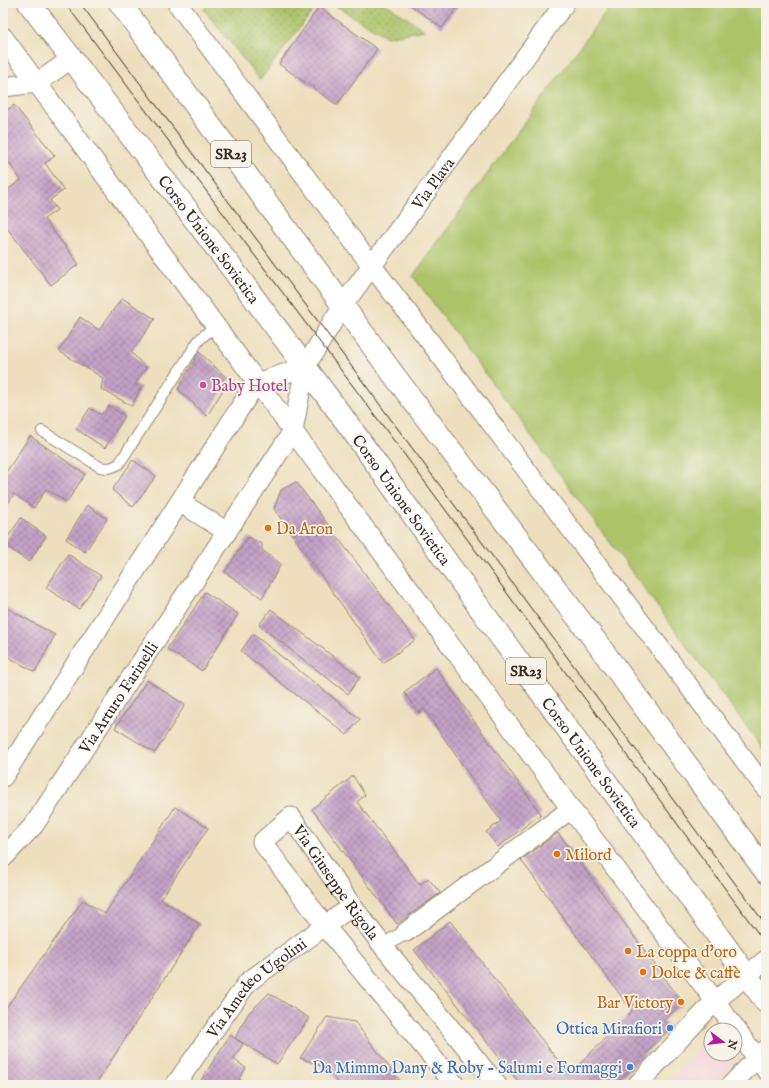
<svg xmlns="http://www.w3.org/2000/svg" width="769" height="1088" viewBox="0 0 769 1088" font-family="'IM FELL English',serif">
  <defs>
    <pattern id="park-dots" width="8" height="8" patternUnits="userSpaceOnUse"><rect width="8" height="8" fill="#acc368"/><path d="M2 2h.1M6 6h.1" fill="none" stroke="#8d9f55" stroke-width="1.8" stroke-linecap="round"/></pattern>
    <pattern id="building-cross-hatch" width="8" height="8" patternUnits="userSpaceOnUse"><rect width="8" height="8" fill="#c3a1c7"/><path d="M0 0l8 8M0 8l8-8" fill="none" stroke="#a083a1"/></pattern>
  </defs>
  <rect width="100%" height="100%" fill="#f7f3e8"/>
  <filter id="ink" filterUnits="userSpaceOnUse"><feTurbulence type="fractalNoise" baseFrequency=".025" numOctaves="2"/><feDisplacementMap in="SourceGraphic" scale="8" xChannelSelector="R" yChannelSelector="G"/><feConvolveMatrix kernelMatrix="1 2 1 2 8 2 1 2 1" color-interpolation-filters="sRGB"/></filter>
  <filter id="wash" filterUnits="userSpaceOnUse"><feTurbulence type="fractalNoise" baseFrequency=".012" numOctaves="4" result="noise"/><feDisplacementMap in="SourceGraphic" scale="16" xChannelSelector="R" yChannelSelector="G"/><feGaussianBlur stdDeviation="0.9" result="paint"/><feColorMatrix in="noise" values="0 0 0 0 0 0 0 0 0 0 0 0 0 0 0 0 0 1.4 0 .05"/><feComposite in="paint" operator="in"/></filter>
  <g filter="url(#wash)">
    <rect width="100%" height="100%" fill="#eddfbd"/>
    <path fill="#f5cfda" d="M711,1037V1054H729L735,1061L713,1085H666Z"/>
    <path fill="#acc368" stroke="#747643" d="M612,3H766V747L763,749L413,276Z"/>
    <path fill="url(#park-dots)" stroke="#747643" d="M209,3H319L260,80L204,10Z
      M331,3H385L424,30L387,37Z"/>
    <g id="blocks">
      <path fill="url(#building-cross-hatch)" d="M408,3H460L442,28Z
        M319,7L377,49L337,105L279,64Z
        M14,105L55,156L45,163L64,190L50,200L57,210L44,219L79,264L51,285L7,228L3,232V193L21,180L3,154V113Z
        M122,298L155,319L131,352L146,368L135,384L141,387L132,406L101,389L103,378L59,351L80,317L99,330Z
        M199,352L229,380L207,416L178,389Z
        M109,406L125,416L105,448L76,429L90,408L101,415Z
        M30,436L85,474L67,502L46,489L34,508L14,494L3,511V477Z
        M133,460L156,476L133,507L112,490Z
        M296,482L415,640L383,663L274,509L281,490Z
        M87,505L107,519L85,552L66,539Z
        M21,518L46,536L29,562L3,544Z
        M248,537L262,544V550L281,564L262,598L225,572Z
        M68,554L101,576L79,609L46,588Z
        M205,592L238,614L202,671L167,649Z
        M3,606L55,635L35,672L3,654Z
        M271,609L360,677L348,694L259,625Z
        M253,634L360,719L347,735L241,651Z
        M436,668L541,814L498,847L486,832L501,821L424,709L419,713L404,692Z
        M147,680L185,705L155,753L115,728Z
        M353,776L365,795L357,802L420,885L428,878L440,893L397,924L312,809Z
        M175,807L208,828L161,899L200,924L95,1085H3V1012L83,900L105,914Z
        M558,833L683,1003L663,1021L670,1028L615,1085H521L414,950L450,921L569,1075L632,1011L521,860Z
        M269,993L309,1018L277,1064L235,1038L248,1014Z
        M327,1017L355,1022L403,1085H339L327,1068L300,1058Z
        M230,1035L243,1044L233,1059L246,1068L239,1079L249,1085H198Z"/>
    </g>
  </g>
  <g filter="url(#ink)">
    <use href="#blocks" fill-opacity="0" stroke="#94846e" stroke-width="1"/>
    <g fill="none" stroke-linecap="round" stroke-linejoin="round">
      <defs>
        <path id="service" d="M42,431L100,467C108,469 112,468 119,464L199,340L215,326"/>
        <path id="pedestrian" d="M383,946L406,932"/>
        <g id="minor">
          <path d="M177,3L356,245L434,347L766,789"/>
          <path d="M3,37L571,809L715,1001L766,1070"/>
          <path d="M3,87L37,83L71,59"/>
          <path d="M180,502L227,532"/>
          <path d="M3,777L256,383L305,367"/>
          <path id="s1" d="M3,858L34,825L293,431L305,367L343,305L565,3"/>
          <path d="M406,932L571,809"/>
          <path id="s2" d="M175,1085L248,982L352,906"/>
          <path id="s3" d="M455,1085L325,926L262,842L291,817L352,906L383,946L497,1085"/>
          <path d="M637,1085L715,1001L766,960"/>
          <path d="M731,1085L757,1058L765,1050"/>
        </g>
        <g id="primary">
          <path id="s4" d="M29,3L231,267L347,423L500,636L766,1002"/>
          <path d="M120,3L399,382L591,635L766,872"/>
        </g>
      </defs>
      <use href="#service" stroke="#94846e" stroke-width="12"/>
      <use href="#pedestrian" stroke="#94846e" stroke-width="16"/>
      <use href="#minor" stroke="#94846e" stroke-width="21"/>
      <use href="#primary" stroke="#94846e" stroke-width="24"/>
      <use href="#service" stroke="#fff" stroke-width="10"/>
      <use href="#pedestrian" stroke="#fff" stroke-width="14"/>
      <use href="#minor" stroke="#fff" stroke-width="19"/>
      <use href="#primary" stroke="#fff" stroke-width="22"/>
      <path stroke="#3b2a1e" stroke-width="1" d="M65,3L425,482L766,944
        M80,3L326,332L766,925"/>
    </g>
  </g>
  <circle fill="#d1479c" stroke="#f7f3e8" stroke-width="1.5" cx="203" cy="385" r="4"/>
  <g fill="#e8710a" stroke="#f7f3e8" stroke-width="1.5">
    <circle cx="268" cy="528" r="4"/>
    <circle cx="557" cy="854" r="4"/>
    <circle cx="628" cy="951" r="4"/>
    <circle cx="643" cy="972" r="4"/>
    <circle cx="681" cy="1002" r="4"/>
  </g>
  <g fill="#3f7fe0" stroke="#f7f3e8" stroke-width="1.5">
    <circle cx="670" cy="1028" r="4"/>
    <circle cx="630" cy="1067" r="4"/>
  </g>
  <g text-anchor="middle" stroke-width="3.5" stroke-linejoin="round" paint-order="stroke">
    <g fill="#f7f3e8" stroke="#73665b" stroke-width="1">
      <rect x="211" y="141" width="40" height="26" rx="3"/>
      <rect x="506" y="658" width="40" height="26" rx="3"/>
    </g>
    <g font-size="15" font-weight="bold" fill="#3b2a1e">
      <text x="231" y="159">SR23</text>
      <text x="526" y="676">SR23</text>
    </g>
    <g font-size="16" fill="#3b2a1e" stroke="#f7f3e8">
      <text dy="6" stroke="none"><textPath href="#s1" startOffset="806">Via Plava</textPath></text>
      <text dy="6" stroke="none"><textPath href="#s4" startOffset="297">Corso Unione Sovietica</textPath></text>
      <text dy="6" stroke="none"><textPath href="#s4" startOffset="621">Corso Unione Sovietica</textPath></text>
      <text dy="6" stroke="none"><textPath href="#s1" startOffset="198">Via Arturo Farinelli</textPath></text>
      <text dy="6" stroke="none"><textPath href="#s4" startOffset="945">Corso Unione Sovietica</textPath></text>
      <text dy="6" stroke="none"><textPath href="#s3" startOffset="428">Via Giuseppe Rigola</textPath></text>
      <text dy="6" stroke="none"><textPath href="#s2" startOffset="128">Via Amedeo Ugolini</textPath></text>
    </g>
    <g font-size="16" fill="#b23c85" stroke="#f7f3e8" text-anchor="start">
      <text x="211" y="391">Baby Hotel</text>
    </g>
    <g font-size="16" fill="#c56008" stroke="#f7f3e8" text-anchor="start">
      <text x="276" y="534">Da Aron</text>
      <text x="565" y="860">Milord</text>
      <text x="636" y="957">La coppa d'oro</text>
      <text x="651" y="978">Dolce &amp; caffè</text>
      <text x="673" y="1008" text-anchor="end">Bar Victory</text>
    </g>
    <g font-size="16" fill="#366cbe" stroke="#f7f3e8" text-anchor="end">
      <text x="662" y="1034">Ottica Mirafiori</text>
      <text x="622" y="1073">Da Mimmo Dany &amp; Roby - Salumi e Formaggi</text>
    </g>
  </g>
  <rect width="769" height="1088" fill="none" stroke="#f7f3e8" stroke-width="16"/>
  <g transform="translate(723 1042) rotate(105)"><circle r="19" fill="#f7f3e8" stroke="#aca397"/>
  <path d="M0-3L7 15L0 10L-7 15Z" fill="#b5179e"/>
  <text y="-6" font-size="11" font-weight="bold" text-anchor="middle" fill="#3b2a1e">N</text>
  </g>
</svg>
